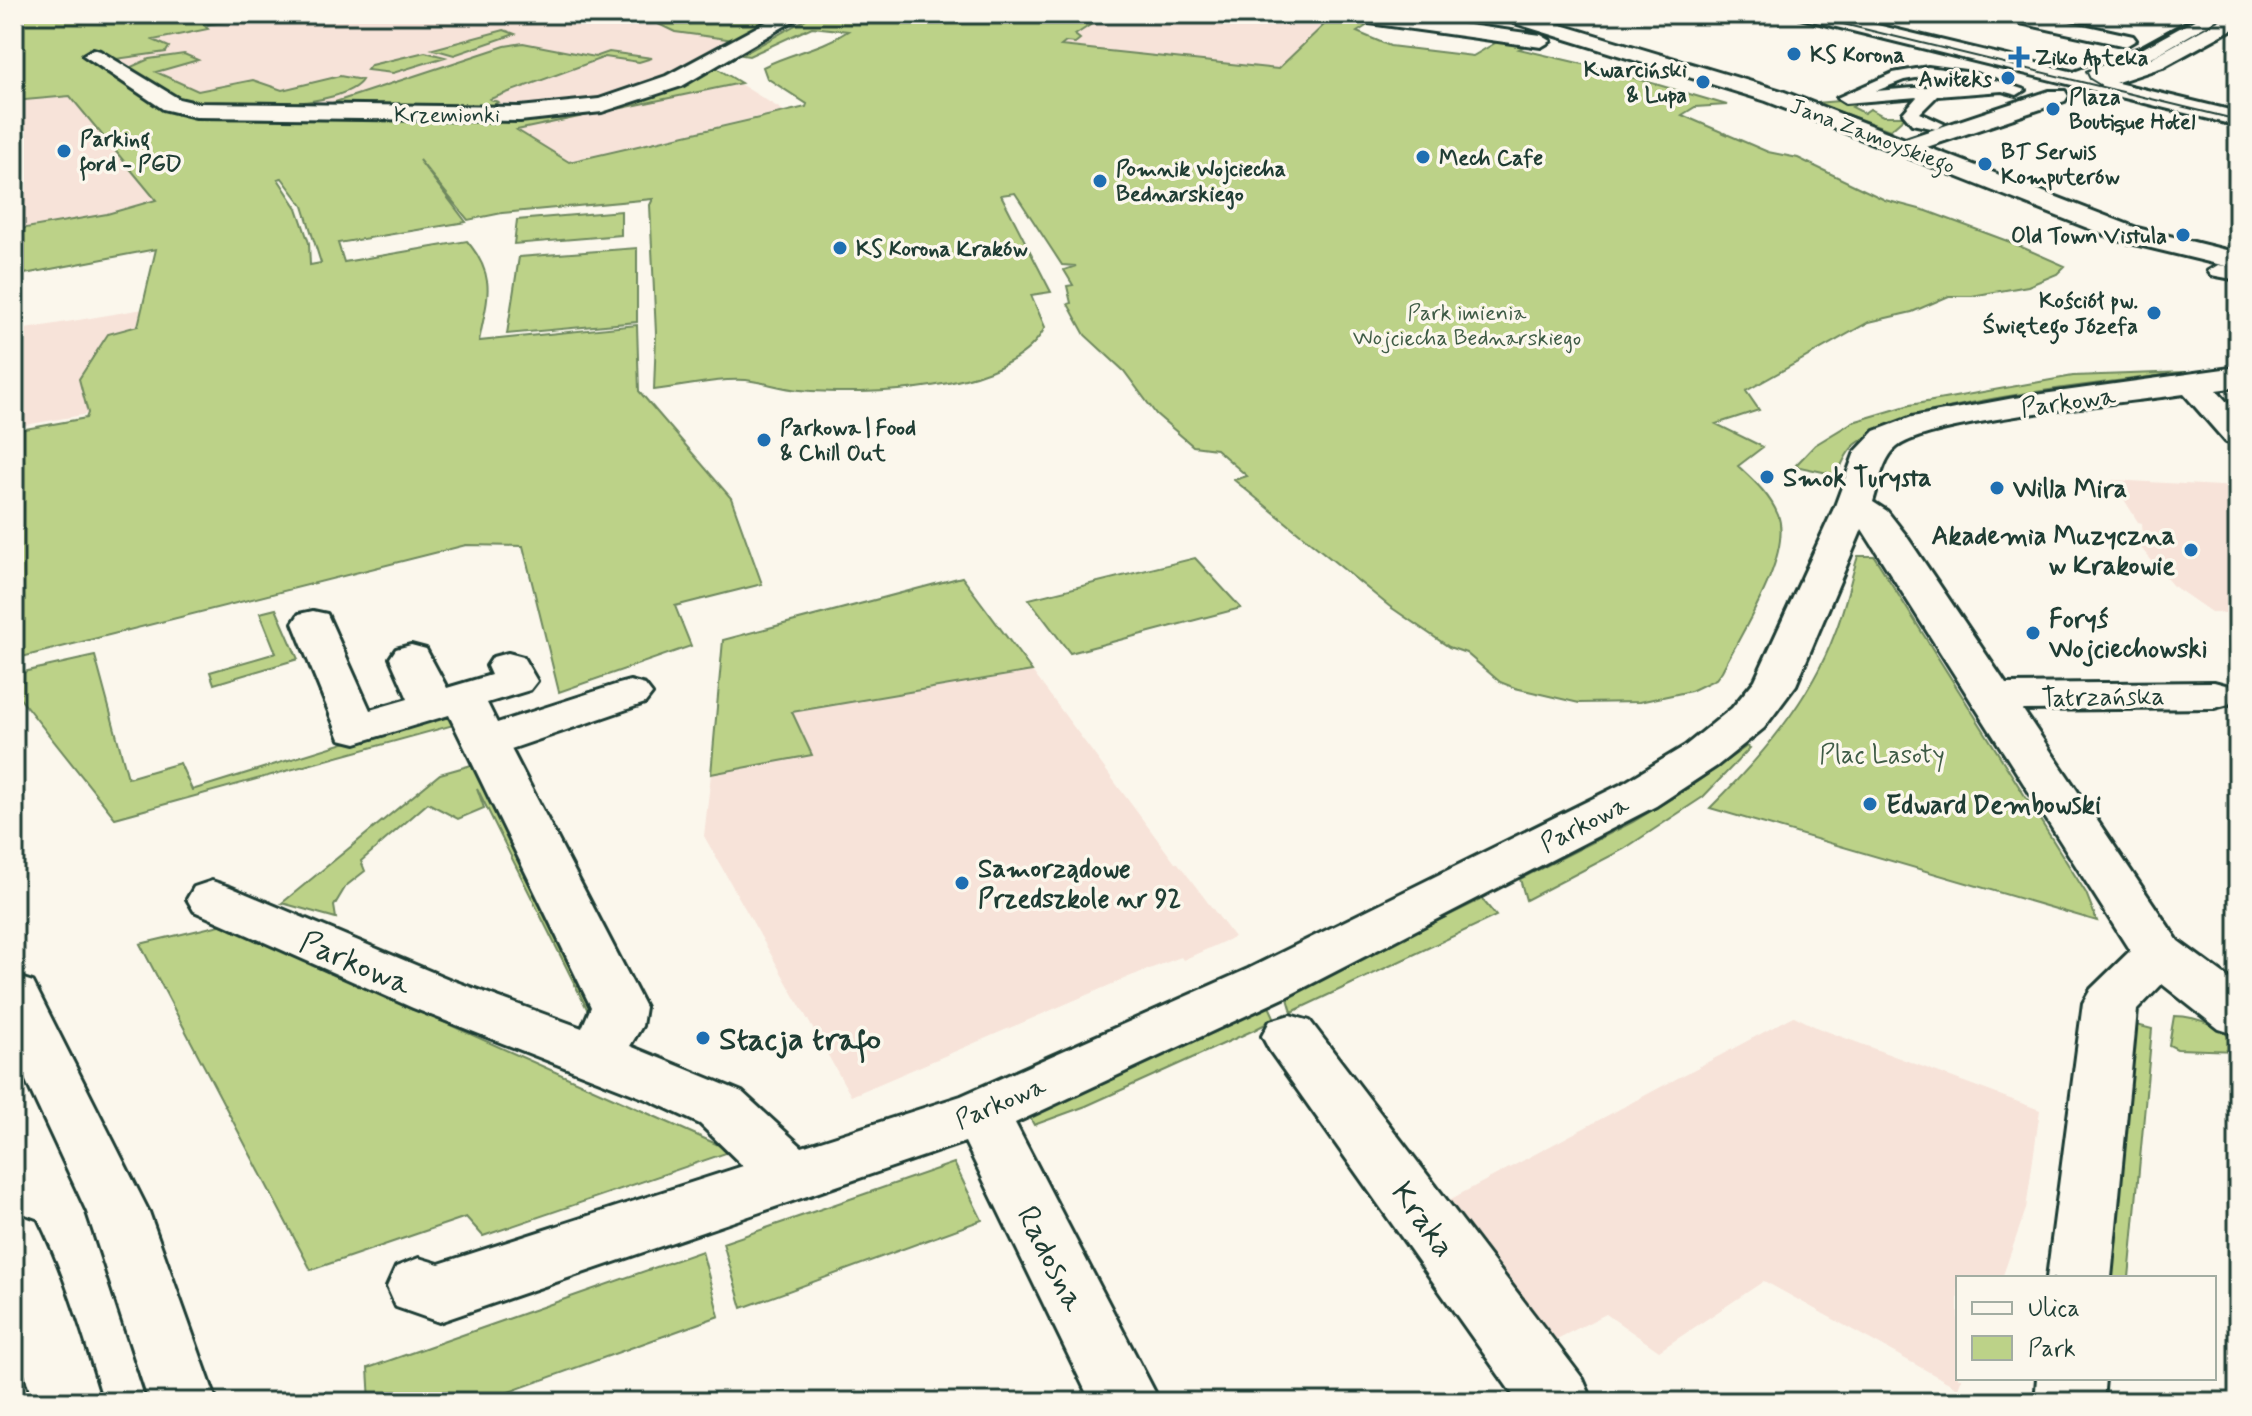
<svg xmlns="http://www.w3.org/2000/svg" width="2252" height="1416" viewBox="0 0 2252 1416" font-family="Mynerve,sans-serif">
  <rect width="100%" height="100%" fill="#fbf7ec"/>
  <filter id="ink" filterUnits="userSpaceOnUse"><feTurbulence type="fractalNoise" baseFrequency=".0125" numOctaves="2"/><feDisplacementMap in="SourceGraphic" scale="16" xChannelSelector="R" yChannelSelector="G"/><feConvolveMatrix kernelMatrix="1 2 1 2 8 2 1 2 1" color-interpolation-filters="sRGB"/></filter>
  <g filter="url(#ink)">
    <path fill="#f7e3d9" d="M284,14H645L685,33L734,40L651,84L625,93L522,109L194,103L88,45Z
      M1107,14H1291L1329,20L1279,69L1060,46L1066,42H1075L1079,39L1074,36Z
      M740,84L784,111L569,162L516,130Z
      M87,92L178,197L107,214L14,230V99Z
      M143,309L138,327L88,414L14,427V331Z
      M2112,480L2238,487V614L2211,612L2172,585L2136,542L2143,541L2142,523L2138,522Z
      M1032,671L1175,863H1178L1234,937L1183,960L1181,957L1131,976L851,1096L704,836L711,774L812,755L791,712Z
      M1794,1016L1818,1028L2040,1110L2026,1209L2002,1278H1958V1378H1962L1958,1388L1764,1281L1659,1351L1606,1314L1545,1345L1434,1208Z"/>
    <path fill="#bcd288" stroke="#6e885e" stroke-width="2" fill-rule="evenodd" d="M14,14H284L204,25L208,29L153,40L169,47L166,52L94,62L161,105L585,112L713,66L741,83L517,130L569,162L806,107L807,104L767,78L763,67C792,52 819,50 848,31L812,27L749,56L742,55L815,14H1107L1075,35L1080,39L1075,43L1066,42L1061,46L1278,69L1329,20L1368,25L1357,32L1390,46L1473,56L1502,39L1532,43L1519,49L1604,69L1727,105L1695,107L1682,115L1768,152L1798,158L1885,200L1927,211L2010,242L2065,266L2057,274L2028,286L1972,296H1949L1912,312L1869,322L1746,391L1759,410L1716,424L1763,447L1738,466C1754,481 1770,495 1778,515C1793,554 1740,635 1722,671L1716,679L1691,691L1639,702L1579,703L1515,688L1500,682L1466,653L1449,647L1389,606L1234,480L1247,476L1216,449L1193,446L1156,414L1124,371L1085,335L1068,304L1071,303L1067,286L1073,285L1064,270L1076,266L1062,265L1015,193L1001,195L1051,292L1031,295L1045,327C1013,393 864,396 800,390C782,389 764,382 746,380C717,378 683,387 654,390L656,334L650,205L653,199L502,213L468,220L419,160L466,222L338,243L344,262L467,241C498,278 487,299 479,341L637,325L639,391L731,498L762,584L675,606L691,646L559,692L523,546L466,545L14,659V431L86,418L88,413L79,379L108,334L138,326L156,249L14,276V230L107,214L156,200L70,96L14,101ZM282,178L303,206L321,263L310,265L309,243L297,208L278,179Z
      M627,14H785L734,40L675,32L648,19L634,21Z
      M504,30L515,34L454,55L433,49Z
      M523,43L595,57L609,52L652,58L639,62L605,57L490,99L498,102L485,110L326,105L505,46Z
      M425,52L445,57L393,73L367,70L371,65Z
      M184,54L198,60L156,72L198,91L253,80L282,90L340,76L362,80C345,108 220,111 189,102C171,96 145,80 131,67L149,59Z
      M1851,100L1858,103L1852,107L1864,113L1870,109L1883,116H1906L1890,130L1815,103Z
      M621,211V235L514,244L517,220Z
      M637,248V322L507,334L519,257Z
      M2186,372C2108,384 1914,398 1856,444C1847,451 1842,464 1837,475L1795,466L1815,445L1853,422L1910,405L2073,376Z
      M1858,556H1874L2086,893L2097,921L1710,808C1760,758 1810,701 1835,633C1845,608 1850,581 1858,556Z
      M1195,558L1241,608L1070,653L1029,599Z
      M962,577L1032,671L792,712L812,755L711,774L723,640Z
      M276,609L298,659L214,684L210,672L276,653L260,613Z
      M95,656L128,778L180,763L192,790L418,720L444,717L461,723L115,818L14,691V674Z
      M1747,746L1750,748L1703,797L1624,849L1526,900L1520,879L1633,822L1687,789Z
      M475,764L598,1006L588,1011L477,788L484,808L458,819L428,803L361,861L365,871L346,886L334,906L336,918L282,903L440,774Z
      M1482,899L1496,916L1292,1012L1287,995Z
      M224,924L732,1151L483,1236L466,1217L311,1270L140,944Z
      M1268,1004L1275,1019L1254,1030L1086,1106L1034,1125L1029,1116Z
      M2174,1016C2197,1016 2230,1028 2238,1051L2177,1049L2169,1045Z
      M2129,1023L2152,1029L2129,1278H2104Z
      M954,1163L982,1220L742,1308L723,1243Z
      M702,1251L719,1316L481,1402H370L368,1368Z"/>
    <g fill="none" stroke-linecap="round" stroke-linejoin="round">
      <defs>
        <path id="pedestrian" d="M1928,67L1973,73L2025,90L2017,95L2002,91L1937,96L1920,113L1944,124L1936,129L1912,124L1903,113L1917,97L1845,103L1837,98L1893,73ZM1928,76L1975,83L1946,86L1939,79L1927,87L1876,91L1904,80Z
          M2218,265L2238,268V280L2211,275L2208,271Z"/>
        <path id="minor" d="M781,14H805L682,86L602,112L520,121L196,117L163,109L83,55L93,49L100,51L179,99L196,103L520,107L599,99L666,76Z
          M1338,14H1390L1541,35L1551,41L1541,47L1348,20Z
          M1495,14H1525L1782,91L1905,139L2049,91H2065L2068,96L2065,101L1927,147L2137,228L2238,253V269L2118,240L1766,101L1498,18Z
          M1996,14H2033L2133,36L2136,40L2126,46L2006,20Z
          M2231,14H2238V26L2163,67L2093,90L2082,83L2085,78L2149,59Z
          M2238,367V387L2216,390L2238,414V445L2226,442L2184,394C2131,402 1931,420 1897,447C1882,459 1879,484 1873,502L1887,511L1905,534L2006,684L2214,682L2229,686L2236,695L2229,704L2214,708L2023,710L2178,941L2238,985V1035L2219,1029L2162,984L2137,1010L2111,1278H2047L2083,1003L2091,989L2130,951L1862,529L1796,685L1764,728L1717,766L1656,806L1286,997L1015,1123L1160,1402H1091L965,1142L439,1322L396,1307L387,1287L396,1267L419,1258L439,1264L743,1166L700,1124L651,1101L413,1008L194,911L187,899L194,887L212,881L230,887L451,980L582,1028L591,1007L449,715L356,743L340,739L293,623L299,614L313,611L327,614L370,710L408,699L390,658L396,649L411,645L426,649L447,688L491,675L487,666L493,657L508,653L523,657L537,681L530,690L487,703L497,723L615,685L630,681L645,685L652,694L645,703L511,749L645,1007L642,1026L630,1046L742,1092L802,1147L961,1096L1248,969L1622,784L1685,746L1732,708L1755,680L1835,506L1855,452L1875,431L1912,417L2014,398Z
          M1290,1015L1310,1021L1583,1379L1593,1402H1518L1270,1051L1262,1036L1270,1021Z
          M2037,1378H2105L2103,1402H2035Z"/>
        <path id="tertiary" d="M1797,14H1831L2074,72L2142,47L2202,14H2226L2156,55L2097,78L2238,112V126L1800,18Z"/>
        <path id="secondary" d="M14,976L33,982L149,1212L217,1402H149L87,1212L14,1055Z
          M14,1213L36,1221C64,1279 82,1341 101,1402H33L14,1335Z"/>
      </defs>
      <use href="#pedestrian" stroke="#1f3d34" stroke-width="6"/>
      <use href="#minor" stroke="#1f3d34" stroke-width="6"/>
      <use href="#tertiary" stroke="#1f3d34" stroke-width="6"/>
      <use href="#secondary" stroke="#1f3d34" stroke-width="6"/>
      <use href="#pedestrian" fill="#fbf7ec" fill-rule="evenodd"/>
      <use href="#minor" fill="#fbf7ec" fill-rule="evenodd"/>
      <use href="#tertiary" fill="#fbf7ec" fill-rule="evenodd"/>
      <use href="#secondary" fill="#fbf7ec" fill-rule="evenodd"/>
      <path stroke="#1f3d34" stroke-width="2" d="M1802,14L2238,120
        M2100,85L2090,79L2086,71L2143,47L2203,14"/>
    </g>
  </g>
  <g fill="#1f6fb2" stroke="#fbf7ec" stroke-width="3">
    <circle cx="1794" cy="54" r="8"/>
    <path d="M2015 45h8v8h8v8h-8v8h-8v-8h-8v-8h8z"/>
    <circle cx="2008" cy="78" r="8"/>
    <circle cx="1703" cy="82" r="8"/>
    <circle cx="2053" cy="109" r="8"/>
    <circle cx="64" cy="151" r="8"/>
    <circle cx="1423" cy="157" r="8"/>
    <circle cx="1985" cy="164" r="8"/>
    <circle cx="1100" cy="181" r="8"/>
    <circle cx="2183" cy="235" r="8"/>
    <circle cx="840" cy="248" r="8"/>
    <circle cx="2154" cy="313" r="8"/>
    <circle cx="764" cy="440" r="8"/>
    <circle cx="1767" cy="477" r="8"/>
    <circle cx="1997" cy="488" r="8"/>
    <circle cx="2191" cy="550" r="8"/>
    <circle cx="2033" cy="633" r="8"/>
    <circle cx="1870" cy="804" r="8"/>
    <circle cx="962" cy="883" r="8"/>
    <circle cx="703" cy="1038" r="8"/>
  </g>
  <g text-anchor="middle" stroke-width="7" stroke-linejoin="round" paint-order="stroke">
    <g font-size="22" font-weight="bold" fill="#1f3d34" stroke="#fbf7ec" text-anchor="start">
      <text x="1810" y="62">KS Korona</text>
      <text x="2035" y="65">Ziko Apteka</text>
      <text x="1687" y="77" text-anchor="end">Kwarciński<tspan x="1687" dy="25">&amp; Lupa</tspan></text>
      <text x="1992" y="86" text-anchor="end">Awiteks</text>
      <text x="2069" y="104">Plaza<tspan x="2069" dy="25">Boutique Hotel</tspan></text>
      <text x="80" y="146">Parking<tspan x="80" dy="25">ford - PGD</tspan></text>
      <text x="2001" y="159">BT Serwis<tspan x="2001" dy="25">Komputerów</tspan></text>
      <text x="1439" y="165">Mech Cafe</text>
      <text x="1116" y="176">Pomnik Wojciecha<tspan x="1116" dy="25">Bednarskiego</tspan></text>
      <text x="2167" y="243" text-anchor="end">Old Town Vistula</text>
      <text x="856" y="256">KS Korona Kraków</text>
      <text x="2138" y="308" text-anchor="end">Kościół pw.<tspan x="2138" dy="25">Świętego Józefa</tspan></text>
      <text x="780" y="435">Parkowa | Food<tspan x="780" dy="25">&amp; Chill Out</tspan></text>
    </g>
    <g font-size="22" fill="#1f3d34" stroke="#fbf7ec">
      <text x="447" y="122">Krzemionki</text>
      <text transform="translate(1873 135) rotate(21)" y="8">Jana Zamoyskiego</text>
    </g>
    <g font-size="22" fill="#3e5b45" stroke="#fbf7ec">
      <text x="1467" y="320">Park imienia<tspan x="1467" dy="25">Wojciecha Bednarskiego</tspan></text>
    </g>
    <g font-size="26" fill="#1f3d34" stroke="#fbf7ec">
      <text transform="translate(2068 401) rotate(-8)" y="9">Parkowa</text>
      <text transform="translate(2103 696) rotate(-1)" y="9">Tatrzańska</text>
      <text transform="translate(1584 823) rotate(-27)" y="9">Parkowa</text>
      <text transform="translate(1000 1102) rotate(-23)" y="9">Parkowa</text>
    </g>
    <g font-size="26" font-weight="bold" fill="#1f3d34" stroke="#fbf7ec" text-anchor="start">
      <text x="1783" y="486">Smok Turysta</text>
      <text x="2013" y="497">Willa Mira</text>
      <text x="2175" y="544" text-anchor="end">Akademia Muzyczna<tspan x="2175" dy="30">w Krakowie</tspan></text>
      <text x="2049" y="627">Foryś<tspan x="2049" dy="30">Wojciechowski</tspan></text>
      <text x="1886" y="813">Edward Dembowski</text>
      <text x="978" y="877">Samorządowe<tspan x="978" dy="30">Przedszkole nr 92</tspan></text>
    </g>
    <g font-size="26" fill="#3e5b45" stroke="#fbf7ec">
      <text x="1882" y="763">Plac Lasoty</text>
    </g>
    <g font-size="32" fill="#1f3d34" stroke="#fbf7ec">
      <text transform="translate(356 962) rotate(23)" y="11">Parkowa</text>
      <text transform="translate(1424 1219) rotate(54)" y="11">Kraka</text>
      <text transform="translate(1052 1258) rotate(63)" y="11">Radosna</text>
    </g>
    <g font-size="32" font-weight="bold" fill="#1f3d34" stroke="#fbf7ec" text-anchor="start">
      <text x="719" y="1049">Stacja trafo</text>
    </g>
  </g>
  <rect width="2252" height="1416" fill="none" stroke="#fbf7ec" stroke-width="48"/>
  <rect x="24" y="24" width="2204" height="1368" fill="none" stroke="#1f3d34" stroke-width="3" filter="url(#ink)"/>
  <rect x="1956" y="1276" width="260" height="104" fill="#fbf7ec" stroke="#a3ada2" stroke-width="2"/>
  <rect x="1972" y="1302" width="40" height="12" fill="#fbf7ec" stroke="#a3ada2" stroke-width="2"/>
  <text x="2028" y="1316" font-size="24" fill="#1f3d34">Ulica</text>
  <rect x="1972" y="1336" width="40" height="24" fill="#bcd288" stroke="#a3ada2" stroke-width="2"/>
  <text x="2028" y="1356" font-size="24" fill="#1f3d34">Park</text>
</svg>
